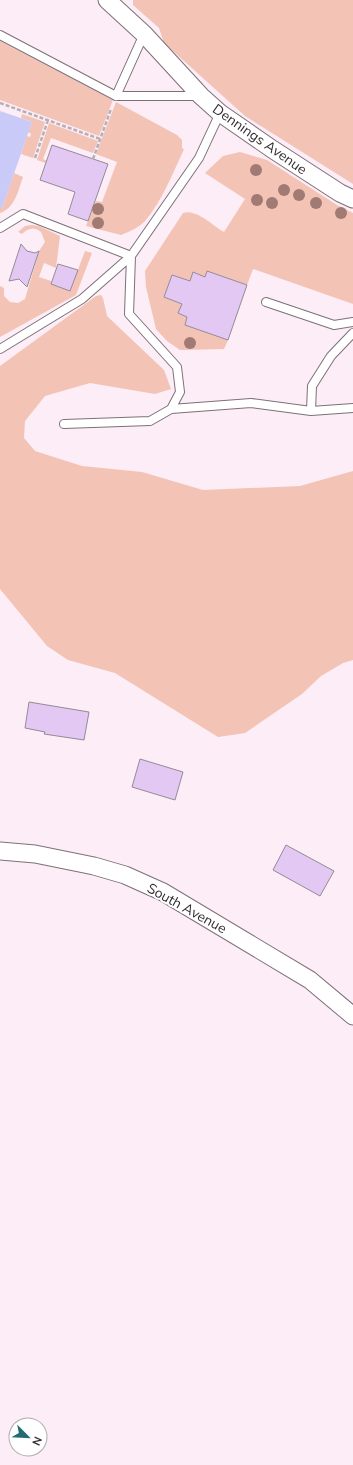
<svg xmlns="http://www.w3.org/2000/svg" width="353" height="1465" viewBox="0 0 353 1465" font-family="'Nunito Sans',sans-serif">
  <rect width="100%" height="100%" fill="#fcedf6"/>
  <path fill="#f3c3b6" d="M133,0H353V184L245,116L164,43L159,28L133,5Z
    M0,41L113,100L99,136L0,100Z
    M116,102L177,135L182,140V148L184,149C173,173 162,201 145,221C138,228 129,232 121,235L86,226L96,201L102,202L117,162L96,154Z
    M22,114L45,122L33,158L21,154L27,136L30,137L31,134L28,132L32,122L21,118Z
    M49,123L98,141L93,153L51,138L43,159L47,161L46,163L37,160Z
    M240,152L267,160L337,205L353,213V304L253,269L247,285L207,271L205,277L193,273L190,281L172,275L164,297L182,304L179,313L187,317L185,325L228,340L224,349L180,350L167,341L156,329L146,287L145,271L183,213C196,208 213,226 224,232L245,199L205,173L223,156Z
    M14,173L23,177C18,191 15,208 0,213V208H2Z
    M32,225L39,226L60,236L56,268L44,263L39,277L51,281V284L70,291L85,251L92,253L76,295L0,337V286L4,288V296L10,302L18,303L25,299L39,251L45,242L41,232C34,226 28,228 22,234L18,232L25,226Z
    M101,295L103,298L107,316L164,370L171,389L155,394L90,383L45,396L25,421L24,438L35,451L82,466L142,472L203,490L300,486L353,471V660L343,663L321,676L302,694L245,733L218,737L115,673L68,660L47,646L0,589V366L96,296Z"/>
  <path fill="#cacaf8" d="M0,111L32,122L2,208H0Z"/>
  <path fill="#e2c8f2" stroke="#938b98" d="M52,145L108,164L88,221L68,214L75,192L40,180Z
    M21,244L27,251L35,253L39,251L27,287L19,279L9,281Z
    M58,264L78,270L70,291L51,284Z
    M207,271L247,285L228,340L185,325L187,317L178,313L182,304L164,297L172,275L190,281L193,272L205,277Z
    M29,702L89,712L84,740L44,734L45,732L25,728Z
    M140,759L183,772L175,800L132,787Z
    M286,845L334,871L320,896L273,870Z"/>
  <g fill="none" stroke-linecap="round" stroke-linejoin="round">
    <defs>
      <path id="lane" d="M0,35L116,96H200
        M116,96L144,34
        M0,228L23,214L131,256L129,314L177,367L180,392L171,409L150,421L64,424
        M266,302L334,325L353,322
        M0,349L82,299L131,256L199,158L220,113
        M171,409L251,403L311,411L353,408
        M311,411L312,386L331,356L353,333"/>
      <path id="street" d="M107,0L144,34L201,96L220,113L272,149L340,193L353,199
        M0,851L35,854L94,866L125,875L163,892L310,980L353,1016"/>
    </defs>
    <use href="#lane" stroke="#7d7078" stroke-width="10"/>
    <use href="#street" stroke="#7d7078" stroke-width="19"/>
    <path stroke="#baaeb5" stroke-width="2.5" stroke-dasharray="4 2" stroke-linecap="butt" d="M0,103L100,139
      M35,158L48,120
      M93,159L111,109"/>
    <use href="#lane" stroke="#fff" stroke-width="8"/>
    <use href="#street" stroke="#fff" stroke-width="17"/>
  </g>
  <g fill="#a17a74">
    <circle cx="256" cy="170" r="6"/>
    <circle cx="284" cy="190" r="6"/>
    <circle cx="299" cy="195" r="6"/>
    <circle cx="257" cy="200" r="6"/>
    <circle cx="272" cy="203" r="6"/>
    <circle cx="316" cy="203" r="6"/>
    <circle cx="98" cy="209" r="6"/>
    <circle cx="341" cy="213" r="6"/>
    <circle cx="98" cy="223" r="6"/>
    <circle cx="190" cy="343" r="6"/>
  </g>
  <g text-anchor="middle" stroke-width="4" stroke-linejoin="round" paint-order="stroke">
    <g font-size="14" fill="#332d31" stroke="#fff">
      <text transform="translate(260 139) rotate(35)" y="5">Dennings Avenue</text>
      <text transform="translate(187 908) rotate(29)" y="5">South Avenue</text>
    </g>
  </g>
  <g transform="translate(28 1437) rotate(114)"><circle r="19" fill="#ffffff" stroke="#adabad"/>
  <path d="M0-3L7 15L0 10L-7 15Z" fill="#206c71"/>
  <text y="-6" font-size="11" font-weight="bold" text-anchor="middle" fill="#332d31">N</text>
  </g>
</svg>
